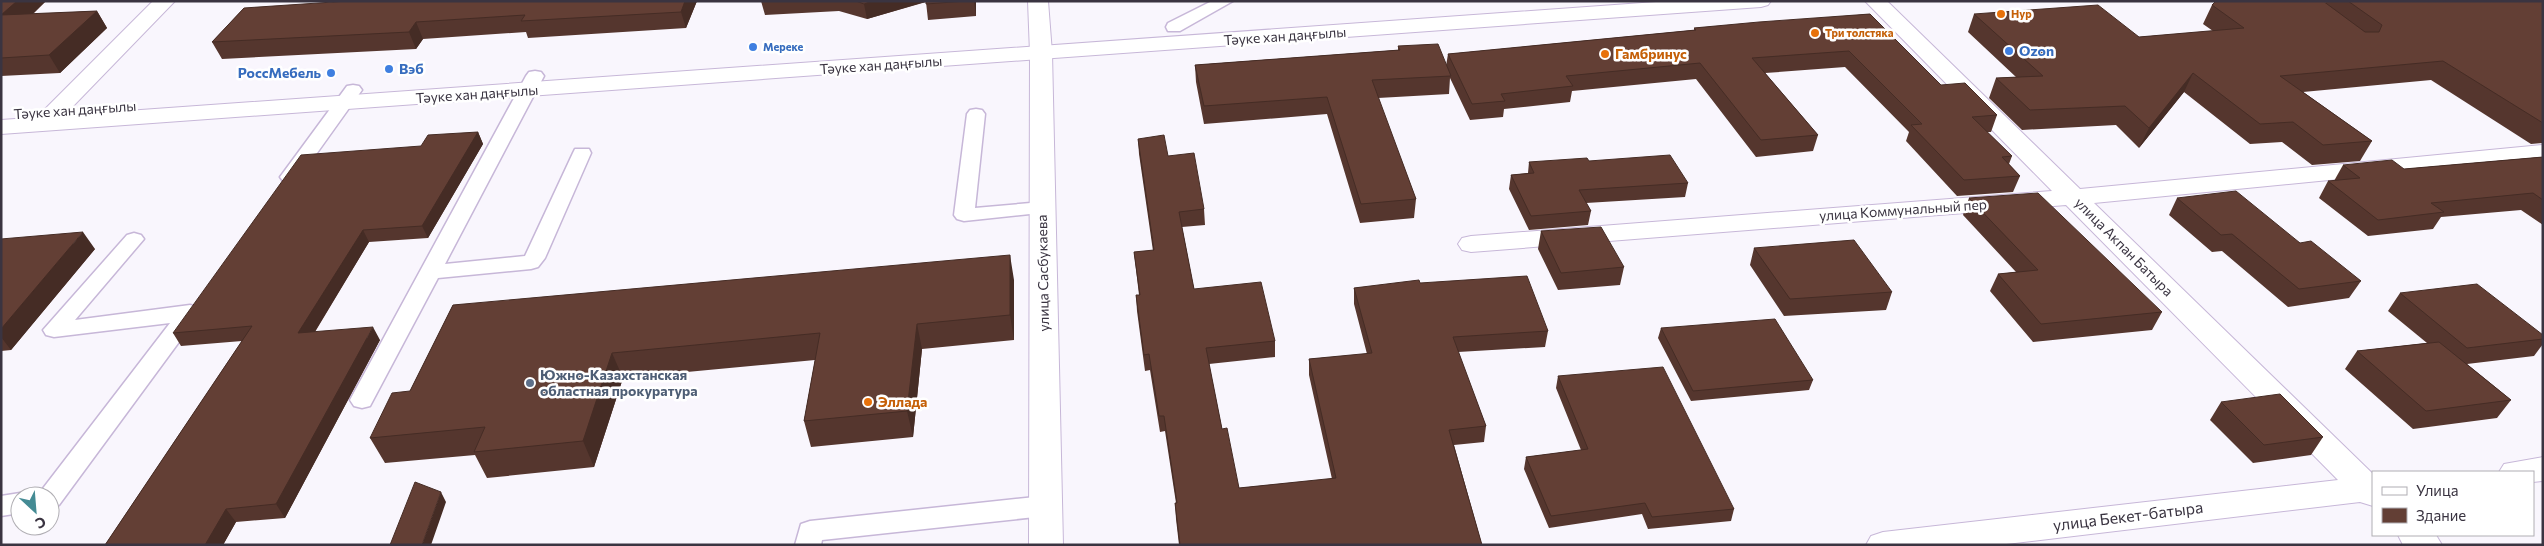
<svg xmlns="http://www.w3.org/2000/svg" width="2544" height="546" viewBox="0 0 2544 546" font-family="Commissioner,sans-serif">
  <rect width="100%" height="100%" fill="#f9f6fd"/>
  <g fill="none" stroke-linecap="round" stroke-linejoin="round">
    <defs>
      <path id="service" d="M1212,1H1233L1180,31H1168L1166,27L1168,23Z
        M535,71L541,72L544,76L445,264L525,256L573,153L575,149H589L591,153L545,258L538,267L531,269L438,278L370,406L362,408L354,406L350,400L526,76L529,72Z
        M353,85L359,86L362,90L297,181H283L280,177L283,173L347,86Z
        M976,109L982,110L985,114L975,208L1042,202L1049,204L1052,208L1049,212L964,221L957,219L954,215L967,114L970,110Z
        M134,233L141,235L144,239L75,320L190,305L198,307L201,312L59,505L50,508V496H38L41,491L170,323L54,337L46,335L43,330L127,235Z
        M20,493L29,496H20V513L1,516V496Z
        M1045,496L1054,499L1058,506L1054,513L1045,516L822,540L821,545H795L801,524L810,521Z"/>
      <path id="minor" d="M153,1H175L52,128L44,130L36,128L32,123L36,118Z
        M1028,1H1048L1052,53L1063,545H1029L1030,53Z
        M1865,1H1887L2080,189L2543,145V159L2094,203L2373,474V506L2360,502L1998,545H1866L1871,536L1883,532L2338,480L2066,205L1471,252L1462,250L1458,244L1462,238L1471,236L2052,191Z
        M2543,457V481L2533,482V472H2499L2504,464Z
        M2398,535H2436L2442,545H2403Z"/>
      <path id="primary" d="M1670,1H1771L1768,5L1761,7L1,134V120Z"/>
    </defs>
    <use href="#service" stroke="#c7b7d8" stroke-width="3"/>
    <use href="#minor" stroke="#c7b7d8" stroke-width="2"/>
    <use href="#primary" stroke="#c7b7d8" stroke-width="2"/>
    <use href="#service" fill="#fff" fill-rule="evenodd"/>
    <use href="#minor" fill="#fff" fill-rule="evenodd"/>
    <use href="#primary" fill="#fff" fill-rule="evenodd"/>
  </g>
  <path fill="#55362e" d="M1,1H46L33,14L97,11L107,28L60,73L1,76Z
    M697,1L686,28L528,38L526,32L423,39L416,49L222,59L212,42L244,8Z
    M761,1H976V16L928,20L926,2L867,19L839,11L765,15Z
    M2326,1H2543V143L2531,144L2431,80L2303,92L2372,141L2360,161L2312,165L2282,142L2250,144L2184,92L2139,148L2116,125L2022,130L1989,98L1996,78L2016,77L1968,32L1974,14L2139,37L2213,31L2203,24L2212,5L2325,3Z
    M1870,14L1941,85L1997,115L1991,132H1987L2012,156L2009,164L2020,176L2013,192L1957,196L1906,141L1909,132L1845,67L1765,73L1818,135L1813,151L1756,157L1696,79L1572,91L1570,102L1504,109L1503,117L1470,120L1450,78L1449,94L1378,98L1416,199L1414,218L1360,223L1327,114L1204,124L1196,82L1195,65L1398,50V46L1446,66L1448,54L1694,30V28Z
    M478,132L483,144L428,238L369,242L315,332L380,340L285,518L236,522L223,545H105L242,341L181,346L173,333L421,146Z
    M1138,139L1168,156L1204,209L1205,225L1182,227L1194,289L1275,341V357L1209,364L1222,429L1239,488L1332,479L1309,375V359L1367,354L1354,304V288L1420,283L1548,331L1545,347L1458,352L1486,426L1484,442L1454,445L1482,545H1179L1176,519L1175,503H1176L1165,431L1160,432L1150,370L1145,371L1137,311L1136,295H1139L1134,252L1153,251L1139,154Z
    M2543,157V225L2521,210L2441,217L2433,229L2368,236L2319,198L2328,181H2334L2343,165L2404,169Z
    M1529,162L1688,183L1685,197L1586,203L1591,211L1588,225L1529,230L1509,189L1511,175L1528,173Z
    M1969,198L2162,312L2152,330L2033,342L1990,291L1998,274L2016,272L1963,215Z
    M2177,198L2300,243L2361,281L2349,298L2288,307L2222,251L2212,252L2169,215Z
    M1541,231L1624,267L1620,285L1558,290L1538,249Z
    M1,239L95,249L11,350L1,351Z
    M1754,248L1892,292L1886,310L1784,316L1750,265Z
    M1014,280V340L922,349L913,437L811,447L804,421L815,360L623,378L594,467L487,478L475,455L385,463L370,438L410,391L453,305Z
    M2400,293L2543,335V344L2534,356L2467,364L2511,400L2497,418L2413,429L2345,369L2357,351L2427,343L2388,311Z
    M1661,328L1813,380L1809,390L1691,401L1658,338Z
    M1558,376L1734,509L1731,521L1648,529L1642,514L1549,528L1524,469L1526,457L1581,450L1556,388Z
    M2221,402L2323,437L2311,455L2253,463L2210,420Z"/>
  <path fill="#452c25" d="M17,1H46L13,32L1,15Z
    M685,1H697L686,28L681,12Z
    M872,1H928L867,19L864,4Z
    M974,1H976V16Z
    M97,11L107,28L60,73L49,55Z
    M416,22L423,39L416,49L409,32Z
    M2193,73L2184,92L2139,148L2149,128Z
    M478,132L483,144L428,238L422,226Z
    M363,230L369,242L306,346L298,333Z
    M83,232L95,249L11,350L1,337V329Z
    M1010,255L1014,280V340L1010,315Z
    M917,324L922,349L913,437L907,411Z
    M373,327L380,340L285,518L276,504Z
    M612,353L623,378L594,467L583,441Z
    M441,492L446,502L431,545H422Z
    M226,509L236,522L223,545H205Z"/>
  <path fill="#633f35" stroke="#452c25" d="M1,1H17L1,15L97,11L49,55L1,58Z
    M348,1H685L681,12L521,21L525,15L416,22L409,32L212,42L244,8Z
    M856,1H872L864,4Z
    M926,1H966L926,4Z
    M2216,1H2323L2365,32H2379L2382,25L2348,1H2543V123L2443,61L2280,76L2372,141L2323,145L2293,122L2260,124L2193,73L2149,128L2125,106L2030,110L1996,78L2043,76L1974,14L2098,5L2139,37L2244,28L2212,5Z
    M1870,14L1941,85L1965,83L1997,115L1972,117L2012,156L2002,157L2020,176L1964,180L1911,125L1922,124L1849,51L1752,58L1818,135L1761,140L1700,63L1566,76L1573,86L1501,94L1505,101L1472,104L1448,54L1696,30L1694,28L1759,22Z
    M1438,44L1451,76L1372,80L1416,199L1361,204L1327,97L1204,106L1195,65L1400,50L1398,46Z
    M478,132L422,226L363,230L298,333L373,327L276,504L226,509L205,545H105L252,326L173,333L301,155L421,146L428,135Z
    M1164,135L1168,156L1194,153L1204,209L1179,212L1194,289L1261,282L1275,341L1206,348L1222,429L1227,428L1239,488L1336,478L1309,359L1372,353L1354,288L1419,280L1420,283L1527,276L1548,331L1453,337L1486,426L1449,430L1482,545H1180L1175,503H1177L1164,416H1159L1149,354L1144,355L1136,295H1140L1134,252L1154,250L1138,139Z
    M1670,155L1688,183L1579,190L1591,211L1531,216L1511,175L1534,173L1529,162L1587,158L1589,161Z
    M2543,157V200L2533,193L2431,203L2444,212L2378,220L2328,181L2360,178L2343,165L2392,160L2404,169Z
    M2236,191L2300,243L2311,241L2361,281L2299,289L2232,234L2221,235L2177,198Z
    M2038,193L2162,312L2041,324L1998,274L2038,270L1969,198Z
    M1601,227L1624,267L1561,273L1541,231Z
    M83,232L1,329V239Z
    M1854,240L1892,292L1790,299L1754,248Z
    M1010,255V315L917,324L907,411L804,421L820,333L612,353L583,441L474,452L485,427L370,438L392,393L410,391L453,305Z
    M2477,284L2543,335V339L2467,348L2400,293Z
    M1775,319L1813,380L1693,391L1661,328Z
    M2439,342L2511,400L2426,411L2357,351Z
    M1663,367L1734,509L1652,517L1645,503L1551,516L1526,457L1588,449L1558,376Z
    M2280,394L2323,437L2264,445L2221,402Z
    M415,482L441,492L422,545H390Z"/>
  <g fill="#e8710a" stroke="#fff" stroke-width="2">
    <circle cx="2001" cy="14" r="5"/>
    <circle cx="1815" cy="33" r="5"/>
    <circle cx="1605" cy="54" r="5"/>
    <circle cx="868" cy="402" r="5"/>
  </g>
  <g fill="#3f7fe0" stroke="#fff" stroke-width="2">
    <circle cx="753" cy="47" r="5"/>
    <circle cx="2009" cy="51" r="5"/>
    <circle cx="389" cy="69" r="5"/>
    <circle cx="331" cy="73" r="5"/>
  </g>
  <circle fill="#5c6f8a" stroke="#fff" stroke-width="2" cx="530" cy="383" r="5"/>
  <g text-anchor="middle" stroke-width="5" stroke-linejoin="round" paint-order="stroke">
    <g font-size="11" font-weight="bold" fill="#c56008" stroke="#fff" text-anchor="start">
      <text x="2011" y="18">Нур</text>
      <text x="1825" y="37">Три толстяка</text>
    </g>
    <g font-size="11" font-weight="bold" fill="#366cbe" stroke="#fff" text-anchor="start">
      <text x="763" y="51">Мереке</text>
    </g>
    <g font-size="14" fill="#3a3441" stroke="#fff">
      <text transform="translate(1285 36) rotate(-4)" y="5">Тәуке хан даңғылы</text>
      <text transform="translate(881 65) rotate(-4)" y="5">Тәуке хан даңғылы</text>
      <text transform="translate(477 94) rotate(-4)" y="5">Тәуке хан даңғылы</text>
      <text transform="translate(75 110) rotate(-4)" y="5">Тәуке хан даңғылы</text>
      <text transform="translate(1903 210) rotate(-4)" y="5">улица Коммунальный пер</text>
      <text transform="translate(2124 247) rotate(45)" y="5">улица Акпан Батыра</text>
      <text transform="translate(1043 273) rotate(-91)" y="5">улица Сасбукаева</text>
    </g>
    <g font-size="14" font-weight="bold" fill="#366cbe" stroke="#fff" text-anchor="start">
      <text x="2019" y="56">Ozon</text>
      <text x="399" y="74">Вэб</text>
      <text x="321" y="78" text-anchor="end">РоссМебель</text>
    </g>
    <g font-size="14" font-weight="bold" fill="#c56008" stroke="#fff" text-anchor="start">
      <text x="1615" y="59">Гамбринус</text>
      <text x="878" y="407">Эллада</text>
    </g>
    <g font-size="14" font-weight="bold" fill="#4e5e75" stroke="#fff" text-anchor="start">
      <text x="540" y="380">Южно-Казахстанская<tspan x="540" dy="16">областная прокуратура</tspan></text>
    </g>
    <g font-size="16" fill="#3a3441" stroke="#fff">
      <text transform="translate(2128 516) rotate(-7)" y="6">улица Бекет-батыра</text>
    </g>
  </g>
  <rect width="2544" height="546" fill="none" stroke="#3a3441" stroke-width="5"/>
  <rect x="2372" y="471" width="162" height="65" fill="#ffffff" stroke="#b0aeb3"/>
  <rect x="2382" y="487" width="25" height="8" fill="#ffffff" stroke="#b0aeb3"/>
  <text x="2416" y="496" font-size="15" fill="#3a3441">Улица</text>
  <rect x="2382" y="508" width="25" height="15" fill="#633f35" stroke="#b0aeb3"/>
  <text x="2416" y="521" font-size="15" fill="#3a3441">Здание</text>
  <g transform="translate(35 511) rotate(154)"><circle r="24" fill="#ffffff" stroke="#b0aeb3"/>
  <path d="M0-4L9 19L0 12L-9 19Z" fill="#448b94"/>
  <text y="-8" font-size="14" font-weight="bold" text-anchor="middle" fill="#3a3441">С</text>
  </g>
</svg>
